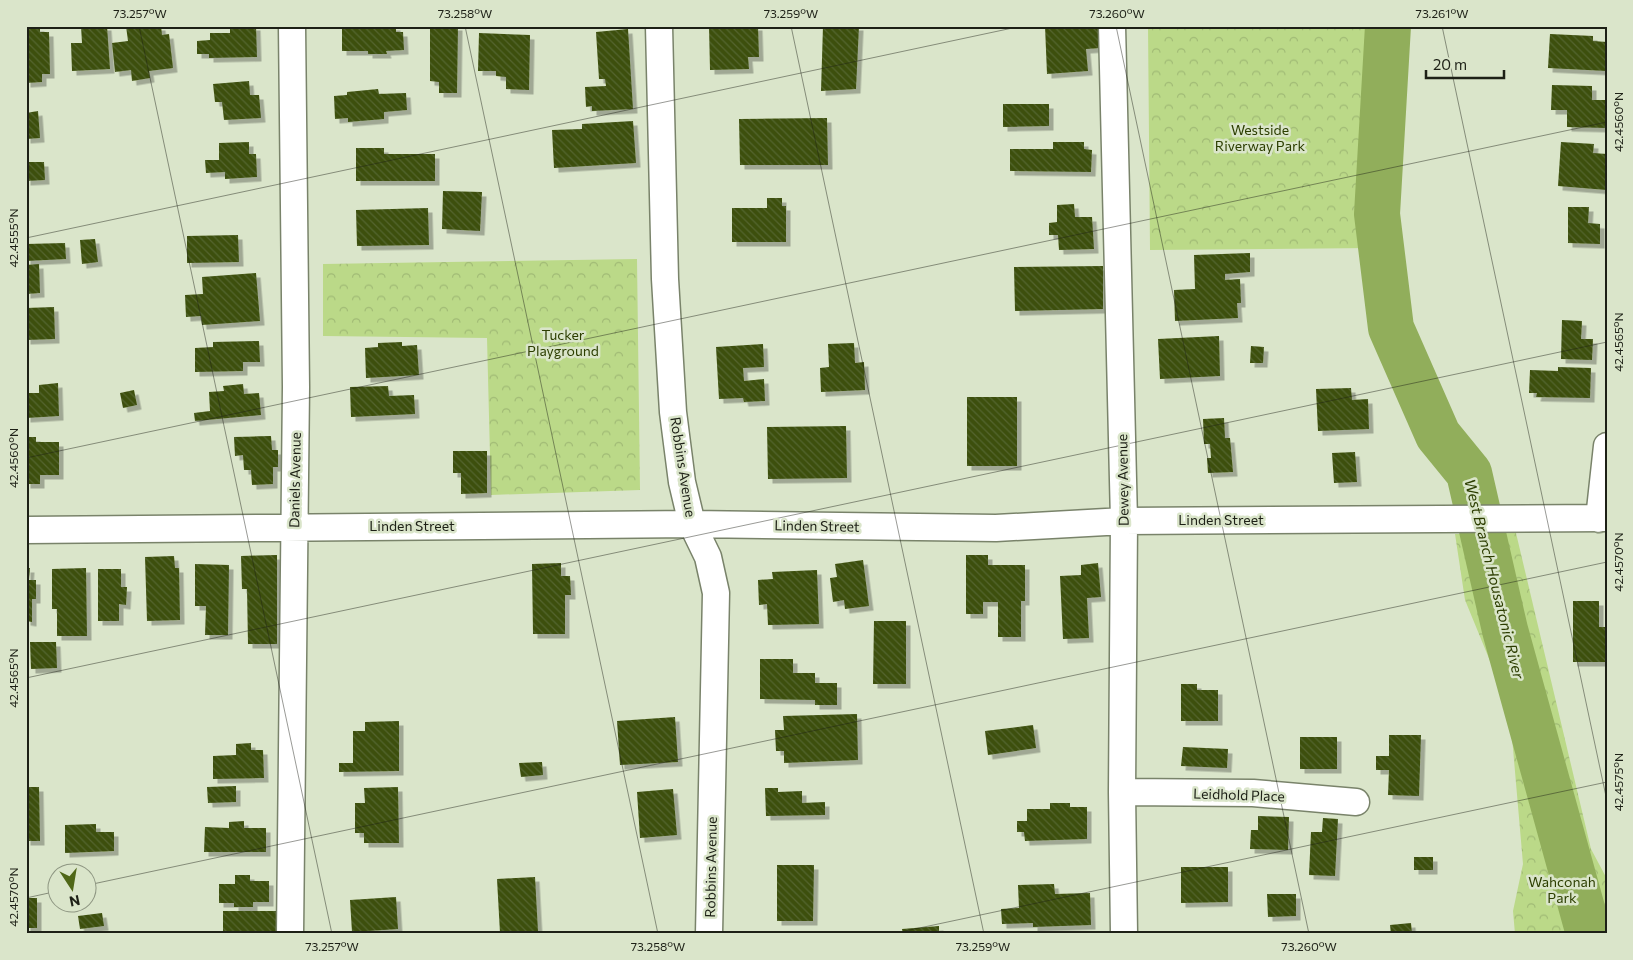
<svg xmlns="http://www.w3.org/2000/svg" width="1633" height="960" viewBox="0 0 1633 960" font-family="Commissioner,sans-serif">
  <defs>
    <pattern id="park-crowns" width="20" height="18" patternUnits="userSpaceOnUse" patternTransform="scale(1.25)"><rect width="20" height="18" fill="#bbd988"/><path d="M2 6a3 3 0 1 1 6 0M12 15a3 3 0 1 1 6 0" fill="none" stroke="#a0ba75"/></pattern>
    <pattern id="building-back-hatch" width="6" height="6" patternUnits="userSpaceOnUse" patternTransform="scale(1.25)"><rect width="6" height="6" fill="#3c4f0d"/><path d="M-1 5l2 2M0 0l6 6M5-1l2 2" fill="none" stroke="#55652f"/></pattern>
    <filter id="shadow"><feDropShadow dx="4.5" dy="4.5" stdDeviation="0" flood-color="#0004"/></filter>
  </defs>
  <rect width="100%" height="100%" fill="#dae5ca"/>
  <path fill="url(#park-crowns)" d="M1148,26H1371L1372,248L1150,250Z
    M637,259L640,490L491,495L487,338L323,336V264Z
    M1516,533L1591,849L1607,879V934H1515L1513,911L1523,864L1512,737L1504,695L1465,600L1455,534Z"/>
  <g fill="none" stroke-linecap="round" stroke-linejoin="round">
    <path stroke="#91ae5b" stroke-width="46" d="M1388,26L1377,214L1391,328L1438,435L1469,473L1505,630L1589,934"/>
  </g>
  <path fill="url(#building-back-hatch)" filter="url(#shadow)" d="M81,26H107L110,69L72,71L71,43H82Z
    M126,26H161L162,35L169,34L173,68L149,71L150,78L132,81L131,70L115,72L112,43L128,41Z
    M230,26H256L257,57L209,58V54H197V41L210,40V33H230Z
    M366,26H396V32H403L404,50L386,51L387,54H368V51H342V29H366Z
    M430,26H458L457,93H439V82L430,81Z
    M709,26H758L759,57H748L749,69L710,70Z
    M823,26H859L856,89L821,91Z
    M1045,26H1099L1100,48L1086,49L1088,71L1047,74Z
    M26,27H40V32H49L50,74H42V82L26,83Z
    M628,29L633,109L592,111V106L586,107L585,87L606,86L605,79H599L596,32Z
    M479,33L530,35L529,90L506,89V77L496,76V71H478Z
    M1550,34L1593,36V41L1607,42V71L1548,68Z
    M249,81L250,95H259L261,118L224,120L222,102H215L213,84Z
    M1552,85L1592,86V100H1607V128L1567,127V110H1551Z
    M378,89L379,94L406,93L407,110L384,112V119L348,122V118L335,119L334,96L347,95V92Z
    M1003,104H1049V126L1003,127Z
    M38,111L40,138L26,139V113Z
    M827,118L828,165H740L739,119Z
    M633,121L636,163L554,168L552,130L582,129V124Z
    M249,142V154H256L257,177L225,179V172L206,173L205,160H219V143Z
    M1053,142H1084V149L1092,150L1091,172L1010,171V149H1053Z
    M1561,142L1594,144L1593,153L1607,154V190L1558,186Z
    M356,148H384V154H435V181H356Z
    M26,162H44L45,180L26,181Z
    M443,191L482,192L480,231L442,229Z
    M767,198H782V206H786V242H732V208H767Z
    M1074,204L1075,217H1092L1094,249L1059,250L1058,235H1049V223L1057,222V205Z
    M1568,207H1589L1588,223L1600,224V244L1568,243Z
    M428,208L429,245L357,246L356,210Z
    M238,235L239,262L187,263V236Z
    M95,239L98,262L82,264L80,240Z
    M65,243L66,259L26,261V244Z
    M1250,253V272L1225,274V280L1240,279L1241,303H1237L1238,318L1175,321L1174,290L1195,289L1194,255Z
    M39,264L40,293L26,294V265Z
    M1103,266V309L1015,311L1014,267Z
    M256,273L260,321L202,325L201,316L186,317L185,295L203,294L202,277Z
    M54,307L55,339L26,340V308Z
    M1562,320L1582,321L1581,339H1593L1592,360L1561,359Z
    M1219,336L1220,376L1160,379L1158,339Z
    M259,341L260,362H243V371L195,372V348L213,347V342Z
    M402,342V346L417,345L419,375L366,378L365,348L378,347V343Z
    M854,343L855,363L864,362L865,390L821,392L820,368L829,367L828,344Z
    M763,344L764,367L743,368L744,381L764,379L765,401L744,402L743,398L719,399L716,347Z
    M1251,346L1264,347L1263,363H1250Z
    M1558,367L1591,368L1590,398L1536,397L1537,393H1529L1530,370L1558,371Z
    M58,383L59,416L26,418V393H39V385Z
    M243,384L244,394L259,393L261,415L195,421L194,413L210,411L209,392L224,391L223,386Z
    M388,386L389,396L414,395L415,414L351,417L350,387Z
    M1351,388L1352,400L1368,399L1369,429L1318,431L1316,389Z
    M134,390L137,405L123,408L120,393Z
    M967,397H1017V466H967Z
    M1224,418L1225,438H1230L1233,472L1208,473L1207,458H1211L1210,444H1204L1203,419Z
    M846,426L847,478L768,479L767,427Z
    M271,436L272,450H278V467H273V484L252,485L251,470H244L243,455L235,456L234,437Z
    M26,437H36V442H59V475H40V484H26Z
    M453,451H487V493L461,494V473H453Z
    M1355,452L1357,482L1334,483L1332,453Z
    M277,555V644H248L247,589H242L241,556Z
    M966,555H988V565H1025V601H1021V637H998V602H983V614H966Z
    M174,556L175,568H179L180,620L147,621L145,557Z
    M863,560L869,606L845,609L844,600L833,602L830,578L837,577L835,564Z
    M561,563V576H570L571,595H565V634H533L532,564Z
    M1098,563L1101,597L1087,598L1089,638L1063,639L1060,576L1081,575V565Z
    M195,564L229,565L228,635H205L206,606H195Z
    M26,568H30L29,580H36V599H32V622L26,621Z
    M86,568L87,636H57V609H52V569Z
    M98,569H121V587H127L126,605L119,604V621H98Z
    M817,570L819,624L768,625L767,604L759,605L758,580L773,579L772,572Z
    M1573,601H1599V627H1607V662H1573Z
    M874,621H906V684H873Z
    M30,642H56L57,668L31,669Z
    M760,659H793V673H815V683H837V705H815V700L760,699Z
    M1181,684H1197V690H1218V721H1181Z
    M857,714L858,760L784,763V751H776L775,730H784L783,716Z
    M675,717L678,762L620,765L617,721Z
    M399,721V771L339,772V763H353V731H365V722Z
    M1033,725L1036,748L988,755L985,731Z
    M1389,735H1421L1419,796L1388,795L1389,770H1376V756H1389Z
    M1300,737H1337V769H1300Z
    M251,743V750H263L264,778L213,779V756L236,755V744Z
    M1183,747L1228,749L1227,768L1181,766Z
    M542,762L543,775L521,777L519,763Z
    M236,786V802L208,803L207,787Z
    M26,787H39L40,841H26Z
    M398,787L399,843H364V833H355V803H365L364,788Z
    M765,788H778V792L802,791V803L825,802V815L766,816Z
    M673,789L677,835L640,838L637,792Z
    M1050,803H1070V807H1087V839L1025,841L1024,832H1017V821H1027V809H1050Z
    M1258,816L1289,817L1288,850L1250,849L1251,830H1258Z
    M1323,818L1338,819L1335,876L1309,875L1311,832H1322Z
    M244,821V828H266V852H204L205,827L229,828V822Z
    M96,824V832H114V851L65,853V825Z
    M1414,857H1433V870H1414Z
    M777,865H814L813,921H777Z
    M1181,867H1228V902L1181,903Z
    M235,875H250V881H269V902H253V907H234V903H219V884H235Z
    M535,877L538,931L500,933L497,879Z
    M1054,884L1055,894L1090,893L1091,925L1033,927V923L1002,924L1001,909L1019,908L1018,885Z
    M1267,894H1296V916L1268,917Z
    M396,897L398,929L352,932L350,900Z
    M26,898H37V928H26Z
    M223,911H276V934H223Z
    M102,913L104,926L80,929L78,916Z
    M1411,923L1412,934H1391L1390,925Z
    M939,926V934H903L902,929Z"/>
  <g fill="none" stroke-linecap="round" stroke-linejoin="round">
    <defs>
      <path id="minor" d="M659,26L665,279L673,412L682,482L692,524L708,557L716,593L709,934
        M1112,26L1124,521L1122,792L1124,934
        M1599,519L1607,446
        M26,530L692,524L996,528L1124,521L1607,518
        M1122,792L1253,793L1356,802
        M290,934L296,387L292,26"/>
    </defs>
    <use href="#minor" stroke="#79836a" stroke-width="29"/>
    <use href="#minor" stroke="#fff" stroke-width="26"/>
  </g>
  <path fill="none" stroke="#1d2016" stroke-width="1" stroke-opacity="0.45" d="M139,26L332,934M465,26L658,934M791,26L984,934M1116,26L1309,934M1442,26L1607,801M26,238L1022,26M26,458L1607,122M26,678L1607,342M88,885L1607,562M26,898L58,891M891,934L1607,782"/>
  <g text-anchor="middle" stroke-width="5" stroke-linejoin="round" paint-order="stroke">
    <g font-size="14" fill="#2c3e00" stroke="#dae5ca">
      <text x="1260" y="135">Westside<tspan x="1260" dy="16">Riverway Park</tspan></text>
      <text x="563" y="340">Tucker<tspan x="563" dy="16">Playground</tspan></text>
      <text x="1562" y="887">Wahconah<tspan x="1562" dy="16">Park</tspan></text>
    </g>
    <g font-size="14" fill="#1d2016" stroke="#dae5ca">
      <text transform="translate(683 467) rotate(81)" y="5">Robbins Avenue</text>
      <text transform="translate(295 480) rotate(-89)" y="5">Daniels Avenue</text>
      <text transform="translate(1123 480) rotate(-91)" y="5">Dewey Avenue</text>
      <text x="1221" y="525">Linden Street</text>
      <text x="412" y="531">Linden Street</text>
      <text transform="translate(817 526) rotate(1)" y="5">Linden Street</text>
      <text transform="translate(1239 795) rotate(2)" y="5">Leidhold Place</text>
      <text transform="translate(711 867) rotate(-89)" y="5">Robbins Avenue</text>
    </g>
    <g font-size="15" font-style="italic" fill="#2c3d00" stroke="#dae5ca">
      <text transform="translate(1494 579) rotate(76)" y="5">West Branch Housatonic River</text>
    </g>
  </g>
  <rect width="1633" height="960" fill="none" stroke="#dae5ca" stroke-width="55"/>
  <g transform="translate(72 888) rotate(168)"><circle r="24" fill="#dae5ca" stroke="#8e9682"/>
  <path d="M0-4L9 19L0 12L-9 19Z" fill="#4f6717"/>
  <text y="-8" font-size="14" font-weight="bold" text-anchor="middle" fill="#1d2016">N</text>
  </g>
  <path d="M1426 70v8h78v-8" fill="none" stroke="#1d2016" stroke-width="2.5"/>
  <text x="1433" y="70" font-size="15" fill="#1d2016" stroke="#dae5ca" stroke-width="4" paint-order="stroke">20 m</text>
  <rect x="28" y="28" width="1578" height="904" fill="none" stroke="#1d2016" stroke-width="2"/>
  <g font-size="12" text-anchor="middle" fill="#1d2016">
    <text x="140" y="18">73.257°W</text>
    <text x="465" y="18">73.258°W</text>
    <text x="791" y="18">73.259°W</text>
    <text x="1117" y="18">73.260°W</text>
    <text x="1442" y="18">73.261°W</text>
    <text transform="translate(1619 122) rotate(-90)" y="4">42.4560°N</text>
    <text transform="translate(14 238) rotate(-90)" y="4">42.4555°N</text>
    <text transform="translate(1619 342) rotate(-90)" y="4">42.4565°N</text>
    <text transform="translate(14 458) rotate(-90)" y="4">42.4560°N</text>
    <text transform="translate(1619 562) rotate(-90)" y="4">42.4570°N</text>
    <text transform="translate(14 678) rotate(-90)" y="4">42.4565°N</text>
    <text transform="translate(1619 782) rotate(-90)" y="4">42.4575°N</text>
    <text transform="translate(14 897) rotate(-90)" y="4">42.4570°N</text>
    <text x="332" y="951">73.257°W</text>
    <text x="658" y="951">73.258°W</text>
    <text x="983" y="951">73.259°W</text>
    <text x="1309" y="951">73.260°W</text>
  </g>
</svg>
